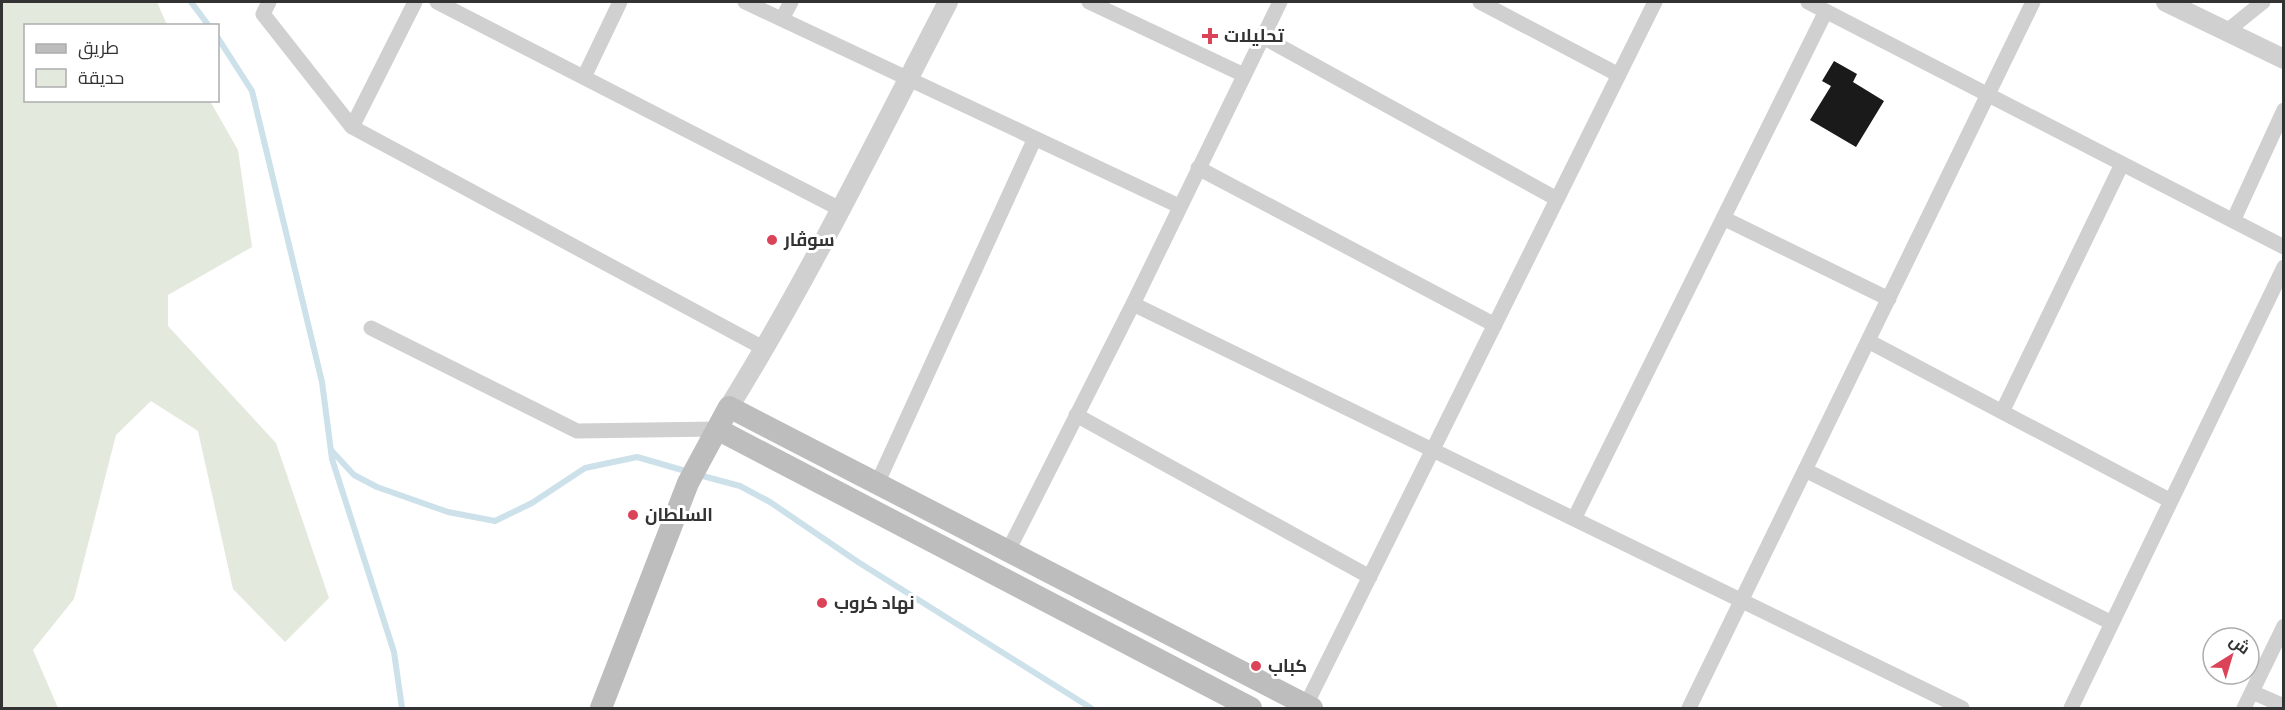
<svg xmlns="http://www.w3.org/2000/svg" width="2285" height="710" viewBox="0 0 2285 710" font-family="'Fira Sans Condensed',Cairo,sans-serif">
  <rect width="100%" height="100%" fill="#fff"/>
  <path fill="#e3e9dc" d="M2,2H157L167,25L26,26V100L210,101L238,150L252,247L168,295V326L276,443L329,598L285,642L233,589L198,431L151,401L116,435L74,599L33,650L58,708H2Z"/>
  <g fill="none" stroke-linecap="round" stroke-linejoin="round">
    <path stroke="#cde1ea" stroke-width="6" d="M191,2L209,26
      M218,38L252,91L322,382L332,459L394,652L402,708
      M331,450L354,475L377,487L448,512L495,521L532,503L585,468L637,457L689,472
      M699,475L740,486L770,502L858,562L1091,708"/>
  </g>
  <path fill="#1a1a1a" d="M1834,61L1857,74L1853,82L1884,101L1856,147L1810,120L1831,86L1822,81Z"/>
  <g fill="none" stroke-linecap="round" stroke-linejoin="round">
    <path stroke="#d0d0d0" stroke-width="15" d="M269,2L263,14L352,127L765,349
      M437,2L842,210
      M745,2L1179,206
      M1089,2L1244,75
      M1480,2L1619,75
      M1808,2L2284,247
      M782,19L791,2
      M2227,31L2263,2
      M1263,37L1557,199
      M584,77L620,2
      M352,127L415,2
      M1198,168L1495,325
      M1723,218L1889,299
      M2233,221L2284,110
      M1133,304L1962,708
      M371,328L577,431L717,429
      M1868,341L2171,501
      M2002,412L2122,164
      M1076,415L1370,577
      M1805,470L2112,623
      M877,484L1035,138
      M1574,519L1826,11
      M1007,553L1133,304L1280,2
      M2252,692L2284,706
      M1306,705L1655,2
      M1689,708L2033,2
      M2071,708L2284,267
      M2244,708L2284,626"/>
    <path stroke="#d0d0d0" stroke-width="20" d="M2166,2L2284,59
      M729,407C810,276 877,138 948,2"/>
    <path stroke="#bdbdbd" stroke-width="22" d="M717,429L1251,708
      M601,708L688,483L729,407L1312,708"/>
  </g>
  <g fill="#db4358" stroke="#fff" stroke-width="2">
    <path d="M1207 27h6v6h6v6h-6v6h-6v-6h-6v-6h6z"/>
    <circle cx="772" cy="240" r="6"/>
    <circle cx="633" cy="515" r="6"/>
    <circle cx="822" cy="603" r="6"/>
    <circle cx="1256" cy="666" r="6"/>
  </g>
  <g text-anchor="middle" stroke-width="6" stroke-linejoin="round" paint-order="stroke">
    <g font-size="18" font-weight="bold" fill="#333" stroke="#fff" text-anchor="start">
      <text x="1224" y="42">تحلیلات</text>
      <text x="784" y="246">سوڤار</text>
      <text x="645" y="521">السلطان</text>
      <text x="834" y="609">نهاد كروب</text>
      <text x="1268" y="672">كباب</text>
    </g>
  </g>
  <rect width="2285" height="710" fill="none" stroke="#333333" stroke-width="6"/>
  <rect x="24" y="24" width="195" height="78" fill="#ffffff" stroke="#adadad" stroke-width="1.5"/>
  <rect x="36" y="44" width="30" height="9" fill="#bdbdbd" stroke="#adadad" stroke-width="1.5"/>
  <text x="78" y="54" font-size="18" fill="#333333">طريق</text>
  <rect x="36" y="69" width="30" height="18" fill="#e3e9dc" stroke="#adadad" stroke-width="1.5"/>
  <text x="78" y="84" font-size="18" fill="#333333">حديقة</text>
  <g transform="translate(2231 656) rotate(37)"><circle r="28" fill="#ffffff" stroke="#adadad" stroke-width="1.5"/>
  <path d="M0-4.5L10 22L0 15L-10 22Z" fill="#db4358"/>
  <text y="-9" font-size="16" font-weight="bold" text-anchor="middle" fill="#333333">ش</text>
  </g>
</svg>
